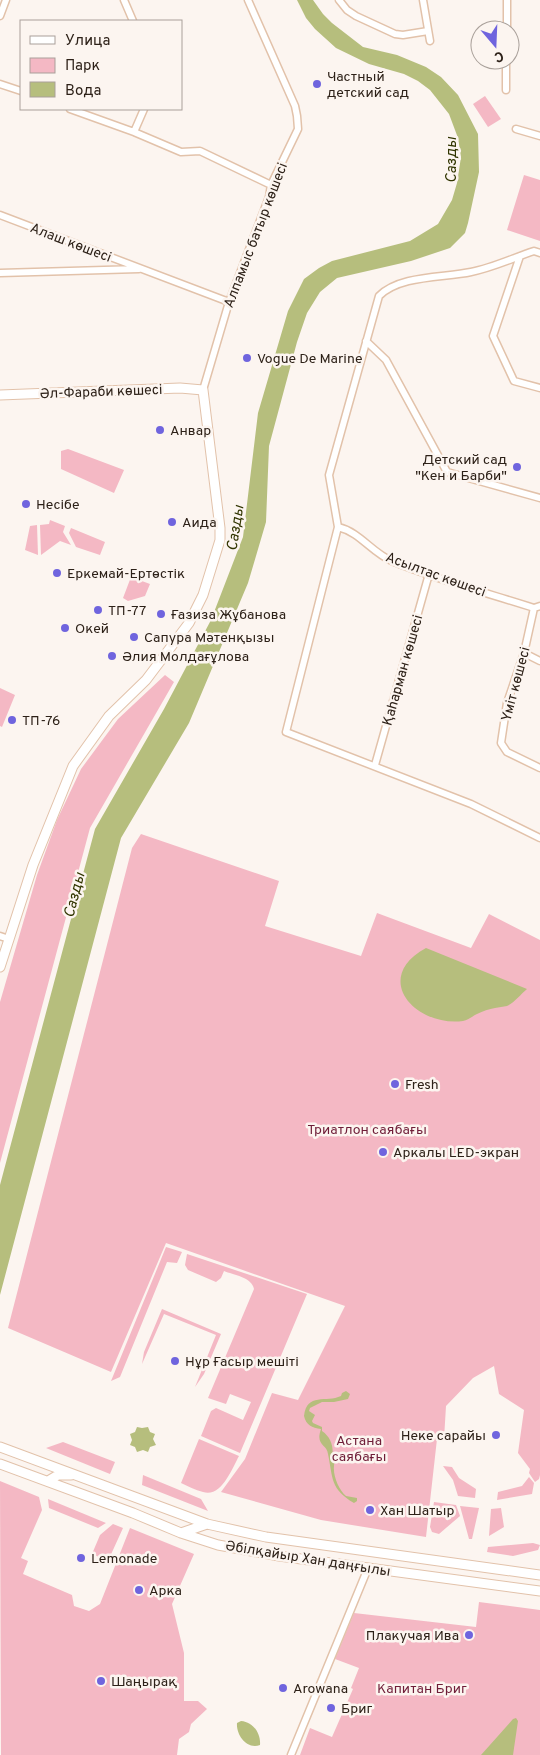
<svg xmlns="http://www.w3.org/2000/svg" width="540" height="1755" viewBox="0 0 540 1755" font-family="Overpass,sans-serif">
  <rect width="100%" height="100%" fill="#fcf5f0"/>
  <path fill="#f4b8c4" d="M485,96L501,119L488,127L473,104Z
    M524,175L540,180V241L507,230Z
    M68,449L124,470L114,493L61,469V451Z
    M50,520L65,526L63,532L71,545L60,541L41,555L40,525L49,524Z
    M37,525L38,555L25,550L30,526Z
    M71,528L105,542L100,555L76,547L69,533Z
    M131,577L150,584L145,596L128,601L123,598Z
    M165,675L174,682L90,828L0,1163V1002L37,875L57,820L81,769L118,719Z
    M0,688L15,695L2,727L0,726Z
    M141,834L279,881L265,926L361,956L377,913L471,948L489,914L540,940V1475L539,1479L535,1482L529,1473L530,1469L518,1453L524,1410L499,1394L494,1366L473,1378L446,1406L444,1439H437L426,1537L321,1520L221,1492L245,1459L272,1393L298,1400L345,1306L166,1243L111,1372L8,1328L132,848Z
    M166,1247L182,1252L177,1263L167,1262L120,1377L111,1381Z
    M187,1254L307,1294L240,1453L201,1436L211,1411L216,1408L243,1420L251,1402L230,1394L226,1404L208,1398L254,1289C252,1277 233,1275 224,1271L221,1278L216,1282L188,1270L185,1265Z
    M162,1309L221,1334L204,1374L195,1387L216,1335L164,1314L142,1364L144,1352Z
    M199,1439L239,1456C232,1469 221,1498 203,1492C195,1490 188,1486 181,1483Z
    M63,1442L115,1462L110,1474L46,1448Z
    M443,1466L452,1467L459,1478L476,1489L475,1498L458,1496L453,1480Z
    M143,1475L201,1499L208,1511L142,1485Z
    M529,1477L534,1483L532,1494L497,1500L498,1492L522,1486Z
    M0,1481L39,1497L42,1510L21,1558L28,1561L23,1574L72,1595L74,1606L89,1611L100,1604L130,1528L194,1554L172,1604L184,1653V1701H198L207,1709L191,1724L189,1732L179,1739L177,1755H1Z
    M48,1499L106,1523L98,1528L49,1508Z
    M434,1502L456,1505L460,1516L439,1534L432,1532L430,1527Z
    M460,1506L479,1508L472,1539H469Z
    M501,1508L504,1527L489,1536L491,1509Z
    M113,1524L123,1528L108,1561L92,1554L100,1535Z
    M533,1543L540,1545L538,1550L513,1556L487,1552L488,1547Z
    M479,1602L540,1610V1755H300L310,1728L332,1737L353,1689L351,1688L359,1668L335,1659L354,1613L476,1627Z"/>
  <path fill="#b6be7d" d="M297,0H313L323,14L332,23L363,47L397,55L426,67L441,77L458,95L478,134L479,172L468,223L465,233L450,248L411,261L337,278L320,292L307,313L297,342L269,446L266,522L248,583L189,723L121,838L0,1295V1185L95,829L164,709L211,620L243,537L258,413L288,311L304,279L319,268L332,261L410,241L438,224L452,200L457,183L461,157L458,138L449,114L430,90L418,81L404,74L369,64L336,48L315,29L306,18Z
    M426,948L527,989C521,994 514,1003 507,1006C503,1007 499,1007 495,1008C489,1009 483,1011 477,1014C473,1016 468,1020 463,1021C415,1027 371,978 426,948Z
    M346,1391L350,1394L348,1399L334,1402H322L310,1408L309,1411L315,1415L312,1421L313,1423L322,1427V1431C332,1438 334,1448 332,1460L335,1461C331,1472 338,1489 346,1496L357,1498V1501L354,1503C330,1489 333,1478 328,1454C327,1444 315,1446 321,1429C312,1428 306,1425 304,1416C307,1392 326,1403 341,1396L342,1393Z
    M137,1427L142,1428L148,1427L150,1432L155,1434L153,1439L156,1445L150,1447L148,1452L143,1450L137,1452L135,1447L130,1445L132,1440L130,1434L135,1432Z
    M516,1718L518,1721L513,1755H481L513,1719Z
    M241,1721C253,1722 261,1733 260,1745C247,1750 236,1735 237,1723Z"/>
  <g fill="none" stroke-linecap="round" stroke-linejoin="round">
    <defs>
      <path id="street" d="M124,0L133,21
        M339,0L347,10L356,16L395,34L403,35L428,31
        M423,0L430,41
        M0,16L6,0
        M507,30V0
        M0,84L21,91
        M506,90V60
        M70,109L134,132L181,152L200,151L271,185
        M516,129L540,136
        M134,132L144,109
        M0,215L229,302
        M540,253L534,251C513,258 492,268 471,272C443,278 400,275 379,296L329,475L338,527L286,732L471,804L540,838
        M520,256L493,336L514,381L540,388
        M0,273L139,269
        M366,341L386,360L447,472L540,498
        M203,390L229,302L269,197L271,185L298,129L297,116L295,106L248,0
        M338,527C360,532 372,553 392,561C438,580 487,593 534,608L540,606
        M534,608L524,653L507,703L501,743L507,752L540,768
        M524,653L540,661
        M375,765L429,574
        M0,936L9,939
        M291,1755L368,1568"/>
      <path id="secondary" d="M0,395L180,388L203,390L220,528V540L203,595L189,623L146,680L109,716L73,766L33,865L0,967
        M0,1447L207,1524L266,1537L540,1575
        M0,1464L133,1513L181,1533L218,1545L279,1556L540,1591
        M48,1481L58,1475H71
        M181,1533L207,1524"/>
    </defs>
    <use href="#street" stroke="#e2c2aa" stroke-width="9"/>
    <use href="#secondary" stroke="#e2c2aa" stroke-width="11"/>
    <use href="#street" stroke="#fff" stroke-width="6"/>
    <use href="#secondary" stroke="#fff" stroke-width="9"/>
  </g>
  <g fill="#6f64de" stroke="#fcf5f0" stroke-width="2">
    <circle cx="317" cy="84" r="5"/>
    <circle cx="247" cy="358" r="5"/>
    <circle cx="160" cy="430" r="5"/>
    <circle cx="517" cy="467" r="5"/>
    <circle cx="26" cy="504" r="5"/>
    <circle cx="172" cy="522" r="5"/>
    <circle cx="57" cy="573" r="5"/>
    <circle cx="98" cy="610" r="5"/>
    <circle cx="161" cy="614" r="5"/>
    <circle cx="65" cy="628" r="5"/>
    <circle cx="134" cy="637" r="5"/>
    <circle cx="112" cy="656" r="5"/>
    <circle cx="12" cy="720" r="5"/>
    <circle cx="395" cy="1084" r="5"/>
    <circle cx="383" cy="1152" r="5"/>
    <circle cx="175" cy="1361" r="5"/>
    <circle cx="496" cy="1435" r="5"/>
    <circle cx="370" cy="1510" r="5"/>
    <circle cx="81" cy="1558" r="5"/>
    <circle cx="139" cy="1590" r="5"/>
    <circle cx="469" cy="1635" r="5"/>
    <circle cx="101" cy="1681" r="5"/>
    <circle cx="283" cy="1688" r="5"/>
    <circle cx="331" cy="1708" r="5"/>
  </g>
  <g text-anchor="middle" stroke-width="5" stroke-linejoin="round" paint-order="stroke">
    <g font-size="14" fill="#2d2118" stroke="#fcf5f0" text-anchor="start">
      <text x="327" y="81">Частный<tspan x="327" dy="16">детский сад</tspan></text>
      <text x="257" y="363">Vogue De Marine</text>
      <text x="170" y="435">Анвар</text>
      <text x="507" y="464" text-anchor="end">Детский сад<tspan x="507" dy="16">"Кен и Барби"</tspan></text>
      <text x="36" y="509">Несібе</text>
      <text x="182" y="527">Аида</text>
      <text x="67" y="578">Еркемай-Ертөстік</text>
      <text x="108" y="615">ТП-77</text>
      <text x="171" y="619">Ғазиза Жұбанова</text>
      <text x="75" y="633">Окей</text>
      <text x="144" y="642">Сапура Мәтенқызы</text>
      <text x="122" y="661">Әлия Молдағұлова</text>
      <text x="22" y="725">ТП-76</text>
      <text x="405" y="1089">Fresh</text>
      <text x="393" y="1157">Аркалы LED-экран</text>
      <text x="185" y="1366">Нұр Ғасыр мешіті</text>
      <text x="486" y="1440" text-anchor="end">Неке сарайы</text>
      <text x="380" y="1515">Хан Шатыр</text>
      <text x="91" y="1563">Lemonade</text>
      <text x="149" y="1595">Арка</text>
      <text x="459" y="1640" text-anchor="end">Плакучая Ива</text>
      <text x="111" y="1686">Шаңырақ</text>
      <text x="293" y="1693">Arowana</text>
      <text x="341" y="1713">Бриг</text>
    </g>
    <g font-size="14" fill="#2d2118" stroke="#fcf5f0">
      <text transform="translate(255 235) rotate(-69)" y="5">Алпамыс батыр көшесі</text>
      <text transform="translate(71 242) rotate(21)" y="5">Алаш көшесі</text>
      <text transform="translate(101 391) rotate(-2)" y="5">Әл-Фараби көшесі</text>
      <text transform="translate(436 574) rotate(20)" y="5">Асылтас көшесі</text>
      <text transform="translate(402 670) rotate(-74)" y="5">Қаһарман көшесі</text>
      <text transform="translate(515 684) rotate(-75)" y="5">Үміт көшесі</text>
      <text transform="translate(308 1558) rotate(9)" y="5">Әбілқайыр Хан даңғылы</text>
    </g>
    <g font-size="14" fill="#6f1d38" stroke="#fcf5f0">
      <text x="367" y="1134">Триатлон саябағы</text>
      <text x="359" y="1445">Астана<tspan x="359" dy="16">саябағы</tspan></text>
      <text x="422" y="1693">Капитан Бриг</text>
    </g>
    <g font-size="15" font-style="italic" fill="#313500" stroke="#fcf5f0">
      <text transform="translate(451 160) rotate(-90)" y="5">Сазды</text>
      <text transform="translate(235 528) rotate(-81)" y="5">Сазды</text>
      <text transform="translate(74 895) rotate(-75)" y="5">Сазды</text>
    </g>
  </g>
  <rect x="20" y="20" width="162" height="90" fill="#fcf5f0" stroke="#a9a09a"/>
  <rect x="30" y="36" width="25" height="8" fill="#ffffff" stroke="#a9a09a"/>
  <text x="65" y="45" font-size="15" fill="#2d2118">Улица</text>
  <rect x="30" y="58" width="25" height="15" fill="#f4b8c4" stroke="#a9a09a"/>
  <text x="65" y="70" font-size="15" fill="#2d2118">Парк</text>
  <rect x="30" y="82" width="25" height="15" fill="#b6be7d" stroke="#a9a09a"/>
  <text x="65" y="95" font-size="15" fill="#2d2118">Вода</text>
  <g transform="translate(495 45) rotate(161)"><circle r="24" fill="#fcf5f0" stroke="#a9a09a"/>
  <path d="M0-4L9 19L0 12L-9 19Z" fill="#6f64de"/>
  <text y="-8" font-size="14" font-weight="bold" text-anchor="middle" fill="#2d2118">С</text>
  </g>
</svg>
